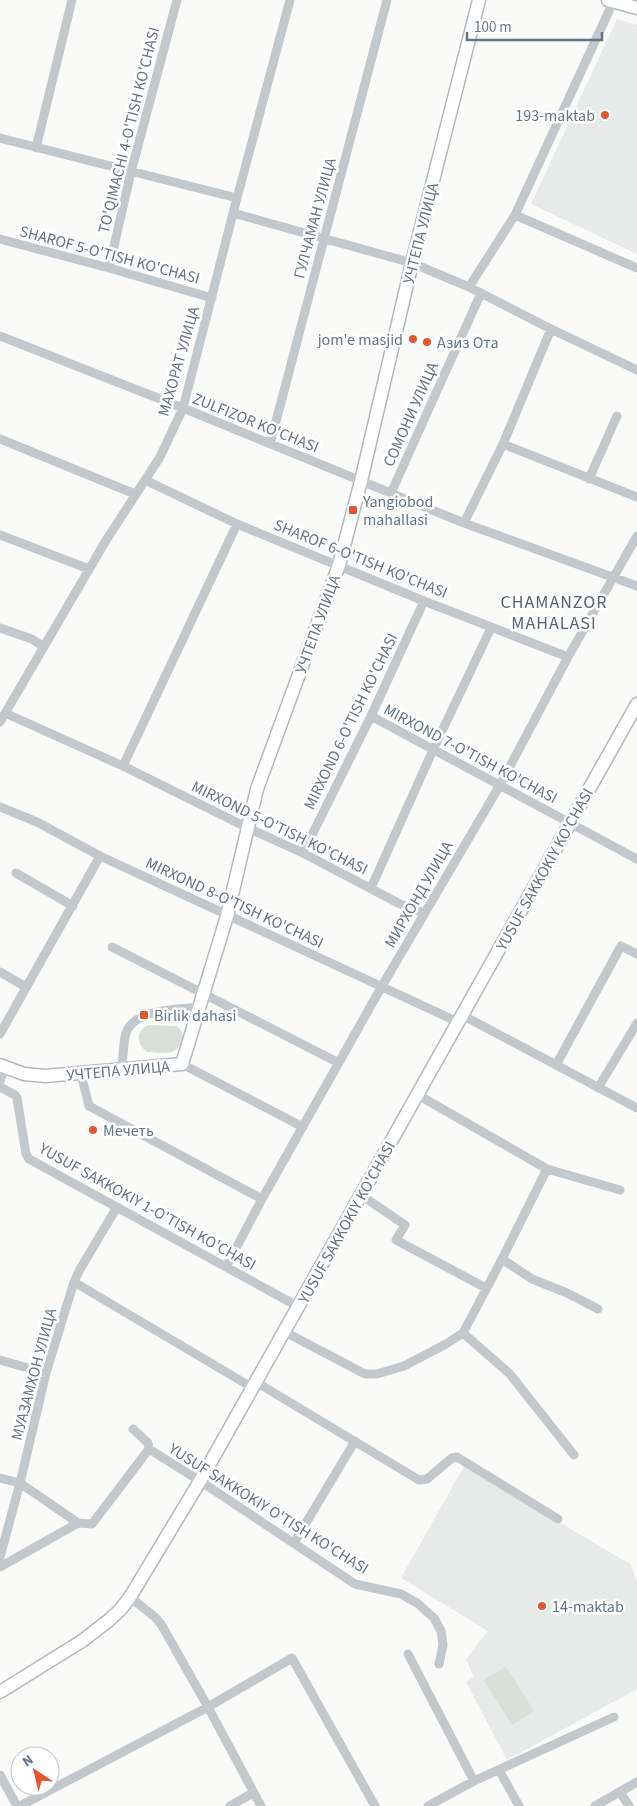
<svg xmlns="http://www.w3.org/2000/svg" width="637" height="1806" viewBox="0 0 637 1806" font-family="'Source Sans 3',sans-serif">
  <rect width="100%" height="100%" fill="#fafaf8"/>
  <path fill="#e8e9e9" d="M617,19L637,25V254L531,204Z
    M464,1466L630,1564L637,1581V1689L507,1760L466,1682L474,1677L466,1659L488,1631L401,1578Z"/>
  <path fill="#dadfd7" d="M148,1025L176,1026C187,1032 183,1047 172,1052C165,1054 154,1052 147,1052C136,1044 136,1031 148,1025Z
    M506,1667L534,1711L512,1725L484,1680Z"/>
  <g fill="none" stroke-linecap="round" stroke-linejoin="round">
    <defs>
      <path id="secondary" d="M608,0L637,8
        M0,1065L24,1074L45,1076L182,1064L227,916L257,789L339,565L361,481L412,263L479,0
        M0,1692L82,1641L108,1621L120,1610L130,1597L200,1481L637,704"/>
    </defs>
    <use href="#secondary" stroke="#b3babf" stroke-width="15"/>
    <path stroke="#c3c8cc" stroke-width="9" d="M0,138L237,198
      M36,148L72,0
      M233,213L412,263L469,287L551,329L637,370
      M515,215L637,268
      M0,239L109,268L212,298
      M109,268L131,172L177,0
      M469,287L515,215L614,0
      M0,336L183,408L464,523L637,586
      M0,439L135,494
      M270,444L387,0
      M503,444L637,497
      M589,479L617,416
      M145,480L237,524L424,601L568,657
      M391,493L481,293
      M464,523L503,444L551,329
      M0,535L89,569
      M0,628L32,639L44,647
      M5,713L123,766L248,828L303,853L400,904L424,913
      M371,716L637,859
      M0,722L105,542L160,457L183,408L237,198L290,0
      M123,766L237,524
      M0,807L37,822L100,856L458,1022
      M303,853L371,716L424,601
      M16,873L73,906
      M371,888L433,750L491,628
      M112,947L339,1063
      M0,972L26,987
      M462,1015L637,1108
      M0,1034L100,856
      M182,1064L303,1127
      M556,1065L621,946L637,954
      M122,1069C123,1058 123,1044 126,1033C135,1008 178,1010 200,1007
      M81,1074L89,1106L262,1199
      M0,1081L5,1066
      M0,1087L15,1095L17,1098L26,1154L29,1159L299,1307
      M598,1088L637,1023
      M418,1095L547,1169L620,1190
      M361,1195L405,1225L396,1240L486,1288
      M502,1259L532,1279L567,1293L598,1309
      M226,1267L262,1199L382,986L500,785L568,657L637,536
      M74,1282L253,1388
      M285,1332L365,1374H377L404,1366L446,1344L463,1333L502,1259L547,1169
      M463,1333L509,1373L574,1455
      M0,1360L46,1373
      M256,1382L419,1480L427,1479L452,1458L457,1457L558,1519
      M133,1429L148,1443L149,1449L200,1481L355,1584L401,1594L417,1603L434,1618L441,1631L443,1645L439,1664
      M0,1478L20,1483L78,1523
      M294,1543L355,1441
      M0,1557L20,1483L46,1373L74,1282L79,1271L117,1207
      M0,1567L78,1523L92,1524L149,1449
      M130,1597L156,1618L161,1624L208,1707L261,1806
      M408,1654L474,1781
      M499,1770L519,1806
      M0,1775L17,1806
      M620,1792L629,1806
      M20,1806L208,1707L292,1658L375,1806
      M230,1806L253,1793
      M428,1806L474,1781L614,1717
      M595,1806L637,1782"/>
    <use href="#secondary" stroke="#fff" stroke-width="12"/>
  </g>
  <g fill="#e4572e" stroke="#fff" stroke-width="2">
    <circle cx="605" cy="115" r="5"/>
    <circle cx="413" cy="339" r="5"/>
    <circle cx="427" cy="342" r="5"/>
    <rect x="348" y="505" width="10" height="10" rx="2.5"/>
    <rect x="139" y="1010" width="10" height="10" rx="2.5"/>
    <circle cx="93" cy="1130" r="5"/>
    <circle cx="542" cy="1606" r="5"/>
  </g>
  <g text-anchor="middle" stroke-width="5" stroke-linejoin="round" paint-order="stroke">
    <g font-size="16" fill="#657683" stroke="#fff" text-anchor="start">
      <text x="595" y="121" text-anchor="end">193-maktab</text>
      <text x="403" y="345" text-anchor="end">jom'e masjid</text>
      <text x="437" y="348">Азиз Ота</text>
      <text x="363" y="507">Yangiobod<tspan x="363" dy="18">mahallasi</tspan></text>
      <text x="154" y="1021">Birlik dahasi</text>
      <text x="103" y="1136">Мечеть</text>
      <text x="552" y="1612">14-maktab</text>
    </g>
    <g font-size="16" fill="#657683" stroke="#fff">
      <text transform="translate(128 130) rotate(-76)" y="6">TO'QIMACHI 4-O'TISH KO'CHASI</text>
      <text transform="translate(314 218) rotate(-75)" y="6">ГУЛЧАМАН УЛИЦА</text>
      <text transform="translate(420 233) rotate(-76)" y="6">УЧТЕПА УЛИЦА</text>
      <text transform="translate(110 254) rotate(15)" y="6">SHAROF 5-O'TISH KO'CHASI</text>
      <text transform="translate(178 361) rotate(-74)" y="6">МАХОРАТ УЛИЦА</text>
      <text transform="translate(410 414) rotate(-66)" y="6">СОМОНИ УЛИЦА</text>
      <text transform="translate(256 422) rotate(22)" y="6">ZULFIZOR KO'CHASI</text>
      <text transform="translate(361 558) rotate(22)" y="6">SHAROF 6-O'TISH KO'CHASI</text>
      <text transform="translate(317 624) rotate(-70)" y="6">УЧТЕПА УЛИЦА</text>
      <text transform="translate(350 721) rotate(-64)" y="6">MIRXOND 6-O'TISH KO'CHASI</text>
      <text transform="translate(471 753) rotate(28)" y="6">MIRXOND 7-O'TISH KO'CHASI</text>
      <text transform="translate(280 827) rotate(26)" y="6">MIRXOND 5-O'TISH KO'CHASI</text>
      <text transform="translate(544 869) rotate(-61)" y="6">YUSUF SAKKOKIY KO'CHASI</text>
      <text transform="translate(418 894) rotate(-60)" y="6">МИРХОНД УЛИЦА</text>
      <text transform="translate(235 902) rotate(25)" y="6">MIRXOND 8-O'TISH KO'CHASI</text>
      <text transform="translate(118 1070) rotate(-5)" y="6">УЧТЕПА УЛИЦА</text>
      <text transform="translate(148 1206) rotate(29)" y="6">YUSUF SAKKOKIY 1-O'TISH KO'CHASI</text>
      <text transform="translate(346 1222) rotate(-61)" y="6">YUSUF SAKKOKIY KO'CHASI</text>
      <text transform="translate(33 1374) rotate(-75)" y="6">МУАЗАМХОН УЛИЦА</text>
      <text transform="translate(269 1508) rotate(32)" y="6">YUSUF SAKKOKIY O'TISH KO'CHASI</text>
    </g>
    <g font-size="18" letter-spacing="1" fill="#57646e" stroke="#fff">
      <text x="554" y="608">CHAMANZOR<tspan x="554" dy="21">MAHALASI</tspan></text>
    </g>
  </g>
  <g transform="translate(35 1771) rotate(325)"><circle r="24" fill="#ffffff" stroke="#c1c8cd"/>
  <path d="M0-4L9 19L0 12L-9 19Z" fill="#e4572e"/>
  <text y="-8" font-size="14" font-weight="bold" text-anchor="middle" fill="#657683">N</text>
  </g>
  <path d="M467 32v8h135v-8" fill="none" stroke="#657683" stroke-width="2.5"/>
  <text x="474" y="32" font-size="15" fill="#657683" stroke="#ffffff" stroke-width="4" paint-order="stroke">100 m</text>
</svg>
